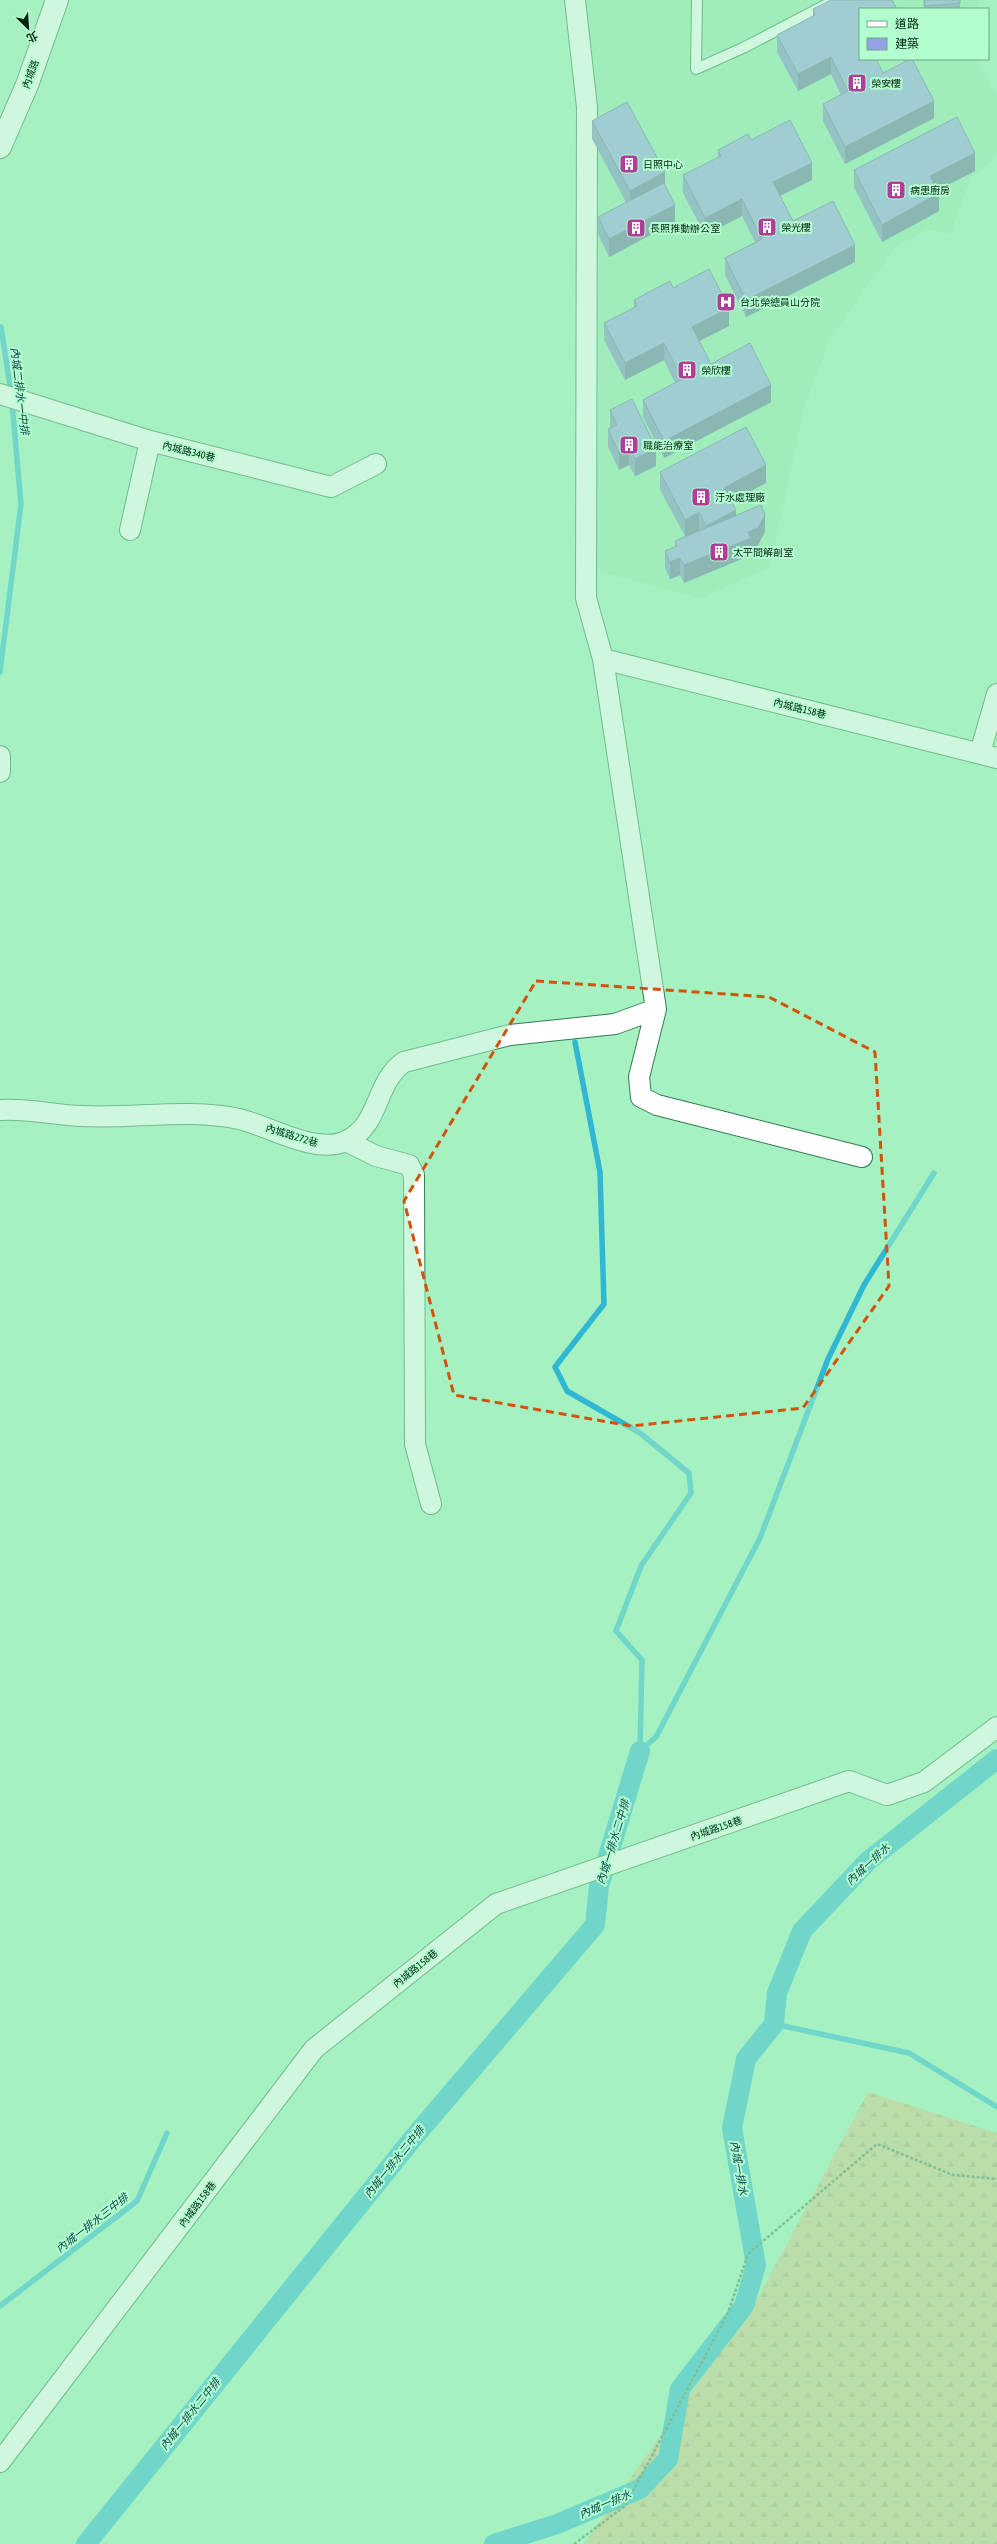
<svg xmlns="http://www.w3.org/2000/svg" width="997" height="2544" viewBox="0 0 997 2544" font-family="'Asap Condensed','Noto Sans TC',sans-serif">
  <defs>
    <pattern id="forest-firs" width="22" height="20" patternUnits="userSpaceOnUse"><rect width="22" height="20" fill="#d3c58d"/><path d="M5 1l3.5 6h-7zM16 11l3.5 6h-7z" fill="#b4a979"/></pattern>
  </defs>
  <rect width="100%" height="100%" fill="#a5f1c1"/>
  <path fill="#94e8b3" d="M583,0H979L978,9H860V59H976L997,95V148L991,162L971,178L950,234L927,230L896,246L831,337L805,404L770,567L701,598L594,570L597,524L595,267Z"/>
  <path fill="url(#forest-firs)" d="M868,2092L997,2133V2544H584L759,2296Z"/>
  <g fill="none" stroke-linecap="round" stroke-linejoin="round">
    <path stroke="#2fb7d3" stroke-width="5.5" d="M1,327L11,392
      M0,672L21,504L12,403
      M575,1042L600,1172L604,1304L555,1367L567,1391L640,1433L689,1473L691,1493L641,1566L616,1631L642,1660L640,1751
      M640,1751L656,1737L760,1538L828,1359L864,1285L934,1173
      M774,2024L909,2053L997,2107
      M0,2306L137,2201L167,2133"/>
    <path stroke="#2fb7d3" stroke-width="20" d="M86,2544L414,2137L595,1925L599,1886L640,1751
      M494,2544L557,2524L640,2489L668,2459L680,2389L744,2306L756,2265L732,2128L746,2059L774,2024L777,1993L802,1931L868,1861L997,1759"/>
    <defs>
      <path id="service" d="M697,0L696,69L745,47L835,0"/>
      <path id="minor" d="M575,0L587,107L586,598L603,659L656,1009L639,1077L641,1097L657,1105L862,1157
        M0,394L150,441L331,487L376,464
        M130,530L150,441
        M603,659L997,758
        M980,753L997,694
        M0,756V772
        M0,1110C27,1108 54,1115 82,1116C133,1119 188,1108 239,1119C270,1126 315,1155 346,1141C381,1125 374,1083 404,1062L510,1035L615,1024L656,1009
        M346,1141L376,1156L409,1165L414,1175L415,1444L431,1504
        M0,2462L314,2049L496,1904L849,1781L887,1795L924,1782L997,1727"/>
      <path id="tertiary" d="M0,147L27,85L57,0"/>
    </defs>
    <use href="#service" stroke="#327c52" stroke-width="12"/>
    <use href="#minor" stroke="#327c52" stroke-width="22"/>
    <use href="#tertiary" stroke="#327c52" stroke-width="24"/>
    <path stroke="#4f8364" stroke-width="2.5" stroke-dasharray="3 2" stroke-linecap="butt" d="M574,2544L625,2506L728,2313L748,2254L877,2144L953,2175L997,2179"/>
    <use href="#service" stroke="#fff" stroke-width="10"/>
    <use href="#minor" stroke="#fff" stroke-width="20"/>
    <use href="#tertiary" stroke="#fff" stroke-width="22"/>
  </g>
  <path fill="#818bc6" d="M923,0H960V9H924Z
    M813,9L860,59L883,73L934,118L845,164L823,121V104L841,95L831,74L798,91L777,52V35L813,16Z
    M592,121L665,186L675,222L609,257L598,234V217L626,202L592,139Z
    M751,140L812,180L780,196L793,221L855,262L746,317L725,275V258L755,242L742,216L705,235L683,193V175L718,158V150Z
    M854,170L975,171L937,190L939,211L882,242L854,187Z
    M673,288L729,326L699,341L711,364L771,402L664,458L643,417V400L675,383L664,360L625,380L604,340V323L634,308V300Z
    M610,410L656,466L635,476L629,465L619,470L608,447V429L610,428Z
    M660,472L766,483L731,501L736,515L765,532L758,545L751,549V555L684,583L680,575L670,579L665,568V551L675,547V541L685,536L660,490Z"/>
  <path fill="#6971a1" d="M831,57V74L798,91V74Z
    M934,101V118L845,164V147Z
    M975,153V171L930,194V176Z
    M812,163V180L773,199V182Z
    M665,172V189L630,209V191Z
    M939,193V211L882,242V225Z
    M742,199V216L705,235V218Z
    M675,205V222L609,257V239Z
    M855,245V262L746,317V300Z
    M729,308V326L692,345V327Z
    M664,343V360L625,380V363Z
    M771,385V402L664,458V441Z
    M629,448V465L619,470V453Z
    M656,448V466L635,476V459Z
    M766,465V483L724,505V488Z
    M736,510V528L706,543V526Z
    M699,512V530L685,537V520Z
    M765,515V532L758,545L751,549V555L684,583V565L748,532Z
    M680,558V575L670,579V562Z"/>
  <path fill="#96a2e6" stroke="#6971a1" d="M831,0H892L897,9H860V59H876L883,73L910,59H912L934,101L845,147L823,104L848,91L831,57L798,74L777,35L815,15L813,9Z
    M925,0H960V3L925,6Z
    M627,102L665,172L630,191L592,121Z
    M957,117L975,153L930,176L939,193L882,225L854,170Z
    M790,120L812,163L773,182L793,221L833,201L855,245L746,300L725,258L762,239L742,199L705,218L683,175L721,156L718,150L748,134L751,140Z
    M664,183L675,205L609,239L598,217Z
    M709,269L729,308L692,327L711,364L750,343L771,385L664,441L643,400L682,379L664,343L625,363L604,323L637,306L634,300L670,281L673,288Z
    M632,399L656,448L635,459L629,448L619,453L608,429L617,425L610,410Z
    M746,427L766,465L724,488L736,510L706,526L699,512L685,520L660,472Z
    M761,505L765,515L758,528L748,532L751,538L684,565L680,558L670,562L665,551L677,546L675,541Z"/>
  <path d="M0 0H997V2544H0ZM536,981L769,997L875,1052L889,1286L803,1408L631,1426L454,1395L404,1201Z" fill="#a5f1c1" fill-opacity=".55" fill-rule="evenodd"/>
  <path fill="none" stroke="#d1540d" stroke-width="3" stroke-dasharray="8 5" stroke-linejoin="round" d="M536,981L769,997L875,1052L889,1286L803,1408L631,1426L454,1395L404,1201Z"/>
  <defs>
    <symbol id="building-square" viewBox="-11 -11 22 22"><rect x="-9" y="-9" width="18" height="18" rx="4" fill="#af3e9a" stroke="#b2fece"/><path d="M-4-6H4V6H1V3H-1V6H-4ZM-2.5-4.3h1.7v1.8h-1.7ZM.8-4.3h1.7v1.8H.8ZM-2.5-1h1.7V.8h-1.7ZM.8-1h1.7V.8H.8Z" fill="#fff"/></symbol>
    <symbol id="hospital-square" viewBox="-11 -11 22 22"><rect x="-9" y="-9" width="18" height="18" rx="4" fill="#af3e9a" stroke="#b2fece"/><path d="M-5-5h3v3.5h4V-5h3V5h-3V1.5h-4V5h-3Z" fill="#fff"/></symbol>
  </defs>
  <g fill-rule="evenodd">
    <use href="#building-square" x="846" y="72" width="22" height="22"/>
    <use href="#building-square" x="618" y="153" width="22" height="22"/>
    <use href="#building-square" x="885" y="179" width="22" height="22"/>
    <use href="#building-square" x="756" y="216" width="22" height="22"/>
    <use href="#building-square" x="625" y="217" width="22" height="22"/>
    <use href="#hospital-square" x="715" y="291" width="22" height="22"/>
    <use href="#building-square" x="676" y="359" width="22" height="22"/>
    <use href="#building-square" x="618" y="434" width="22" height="22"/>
    <use href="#building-square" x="690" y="486" width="22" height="22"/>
    <use href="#building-square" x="708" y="541" width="22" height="22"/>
  </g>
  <g text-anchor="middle" stroke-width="4" stroke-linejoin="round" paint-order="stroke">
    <g font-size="10" fill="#052514" stroke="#b2fece">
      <text transform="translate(30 74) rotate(-70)" y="4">內城路</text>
      <text transform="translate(189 451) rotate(14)" y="4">內城路340巷</text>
      <text transform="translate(800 708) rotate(14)" y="4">內城路158巷</text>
      <text transform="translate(292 1135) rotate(17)" y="4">內城路272巷</text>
      <text transform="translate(716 1828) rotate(-19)" y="4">內城路158巷</text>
      <text transform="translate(415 1968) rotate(-39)" y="4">內城路158巷</text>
      <text transform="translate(197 2204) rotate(-53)" y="4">內城路158巷</text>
    </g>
    <g font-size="10" fill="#052514" stroke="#b2fece" text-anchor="start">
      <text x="871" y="87">榮安樓</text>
      <text x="643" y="168">日照中心</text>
      <text x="910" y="194">病患廚房</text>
      <text x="781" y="231">榮光樓</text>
      <text x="650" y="232">長照推動辦公室</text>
      <text x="740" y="306">台北榮總員山分院</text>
      <text x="701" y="374">榮欣樓</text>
      <text x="643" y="449">職能治療室</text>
      <text x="715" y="501">汙水處理廠</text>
      <text x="733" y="556">太平間解剖室</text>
    </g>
    <g font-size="11" font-style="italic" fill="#0b4551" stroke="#b2fece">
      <text transform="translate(20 391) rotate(83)" y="4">內城二排水一中排</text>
      <text transform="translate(613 1842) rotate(-73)" y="4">內城一排水二中排</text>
      <text transform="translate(868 1864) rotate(-43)" y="4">內城一排水</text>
      <text transform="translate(394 2162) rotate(-51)" y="4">內城一排水二中排</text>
      <text transform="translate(739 2168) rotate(80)" y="4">內城一排水</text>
      <text transform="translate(92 2223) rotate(-38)" y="4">內城一排水三中排</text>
      <text transform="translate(190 2414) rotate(-51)" y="4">內城一排水二中排</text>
      <text transform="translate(605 2504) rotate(-23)" y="4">內城一排水</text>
    </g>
  </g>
  <rect x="859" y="8" width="130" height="52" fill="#b2fece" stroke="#6da784"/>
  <rect x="867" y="21" width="20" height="6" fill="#ffffff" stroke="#6da784"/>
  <text x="895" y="28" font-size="12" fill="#052514">道路</text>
  <rect x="867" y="38" width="20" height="12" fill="#96a2e6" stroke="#6da784"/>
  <text x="895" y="48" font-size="12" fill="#052514">建築</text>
  <g transform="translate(28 28) rotate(155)" stroke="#b2fece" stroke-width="3" paint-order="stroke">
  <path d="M0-3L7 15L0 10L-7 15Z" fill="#052514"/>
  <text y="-6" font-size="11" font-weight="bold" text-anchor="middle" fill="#052514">北</text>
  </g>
</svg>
